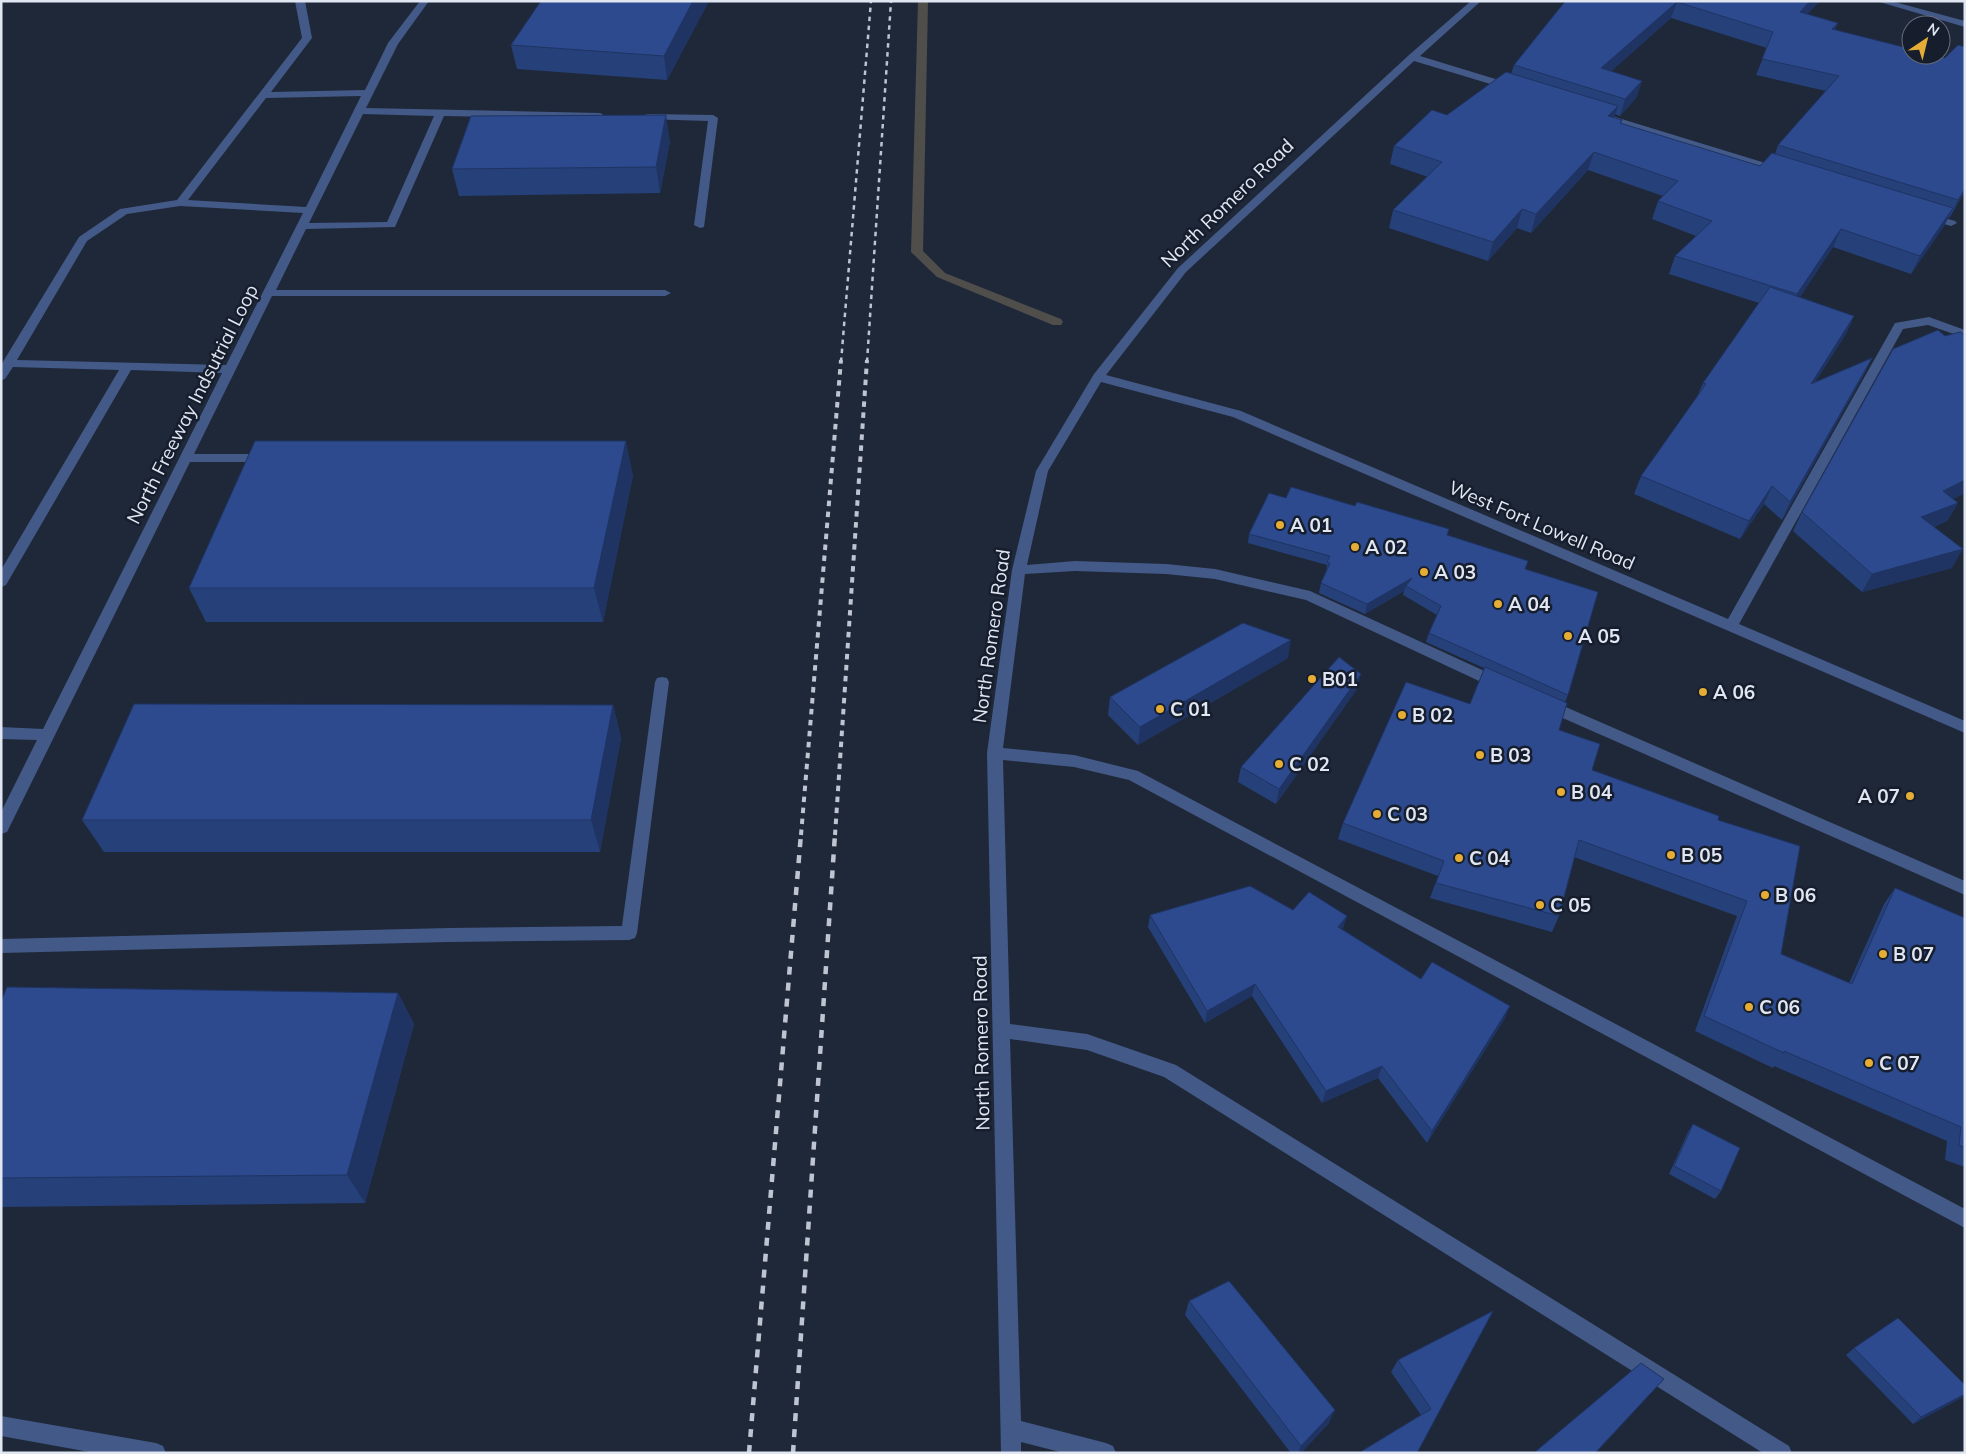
<svg xmlns="http://www.w3.org/2000/svg" width="1966" height="1454" viewBox="0 0 1966 1454" font-family="Mulish,sans-serif">
  <rect width="100%" height="100%" fill="#1f2839"/>
  <g fill="none" stroke-linecap="round" stroke-linejoin="round">
    <path fill="#504e4b" fill-rule="evenodd" d="M918,1H928L923,251L945,273L1061,319L1063,322L1061,325H1053L937,277L911,252Z"/>
    <path fill="#435987" fill-rule="evenodd" d="M295,1H305L312,38L271,92L365,90L388,43L420,1H429L398,44L366,108L600,113L605,116L600,119L444,116L395,227L306,229L276,290H665L671,293L665,296H272L194,454H266L272,458L266,462H190L9,828L7,832L1,834V812L37,740L1,739V727L43,729L222,373L131,370L6,585L1,587V570L119,370L13,367L5,379L1,380V365L79,237L120,209L177,200L302,38ZM361,96L306,207L188,200L266,98ZM363,114L434,116L387,222L309,223ZM180,206L303,213L226,365L17,360L87,241L127,214Z
      M1471,1H1481L1420,56L1515,85V89H1507L1414,61L1186,272L1106,375L1241,411L1728,619L1895,323L1929,317L1965,330V338L1928,325L1903,329L1739,624L1965,721V733L1233,417L1101,382L1048,471L1027,565L1075,561L1166,564L1215,569L1310,591L1504,680L1506,684L1504,688L1499,689L1494,688L1306,600L1215,579L1166,574L1075,571L1025,574L1003,748L1074,755L1138,771L1965,1209V1228L1129,780L1074,767L1003,760L1010,1024L1087,1034L1176,1065L1789,1446L1792,1453H1763L1164,1077L1087,1050L1010,1039L1021,1421L1106,1443L1113,1446L1116,1453H1064L1021,1442V1453H1001L987,753L1012,570L1036,471L1094,374L1178,268L1409,55Z
      M1876,1H1891L1965,21V27Z
      M1602,113L1785,169L1786,171L1785,173H1777L1598,118L1597,116Z
      M648,114L713,115L718,118L704,227L700,228L694,225L708,121L644,119V115Z
      M1927,213L1955,221L1957,223L1951,226L1923,218L1922,216Z
      M662,677L667,678L669,682L637,933L635,938L629,940L449,942L1,953V939L449,928L622,926L655,682L657,678Z
      M1545,698L1965,881V895L1540,708L1538,704L1540,700Z
      M1,1416L156,1443L163,1446L166,1453H95L1,1436Z"/>
    <path stroke="#bec4d0" stroke-width="2.5" stroke-dasharray="4.5 4.5" stroke-linecap="butt" d="M841,362L871,1
      M867,362L891,1"/>
    <path stroke="#bec4d0" stroke-width="4" stroke-dasharray="5.5 5.5" stroke-linecap="butt" d="M801,835L841,360
      M835,835L867,360"/>
    <path stroke="#bec4d0" stroke-width="4.5" stroke-dasharray="8 8" stroke-linecap="butt" d="M749,1453L801,834
      M793,1453L835,834"/>
  </g>
  <path fill="#264079" fill-rule="evenodd" d="M541,1H709L667,80L517,69L511,45Z
    M1566,1H1820L1807,14L1838,23L1835,30L1965,191L1950,217H1949L1944,226L1911,274L1833,247L1800,297L1854,316L1846,334L1815,382L1872,358L1863,376L1782,520L1764,504L1740,539L1634,494L1641,476L1697,397L1703,383L1759,303L1669,274L1675,256L1696,236L1652,219L1658,201L1663,196L1588,170L1531,233L1517,228L1488,261L1389,228L1393,210L1428,177L1390,164L1394,146L1447,115L1511,74L1514,65ZM1671,18L1767,48L1756,75L1826,91L1778,145L1775,154L1760,166L1621,124L1622,120L1614,118L1615,114L1620,116L1637,97L1611,71Z
    M670,141L660,193L459,196L452,169Z
    M1965,335V493L1953,499L1958,503L1947,521L1934,527L1952,568L1862,592L1793,531L1802,512L1945,336Z
    M633,475L603,622H206L189,588Z
    M1286,498L1447,535L1528,561L1525,569L1568,695L1565,702L1559,730L1592,770L1718,820L1781,954L1849,983L1884,904L1895,888L1965,918V1167L1945,1160L1947,1141L1774,1066L1773,1068L1695,1031L1737,916L1574,857L1559,916L1552,932L1430,898L1438,876L1338,839L1343,823L1470,704L1484,668L1426,642L1429,633L1437,615L1403,595L1404,591L1365,614L1319,593L1321,583L1326,572L1327,565L1248,543L1249,534Z
    M1288,658L1138,745L1108,715L1110,697Z
    M1357,689L1276,804L1238,782L1241,767Z
    M613,705L621,738L600,852H104L82,820Z
    M1293,910L1347,916L1342,929L1421,979L1505,1018L1427,1143L1378,1078L1322,1103L1252,996L1205,1023L1148,927L1150,915Z
    M398,993L414,1024L365,1203L1,1207V1001Z
    M1693,1124L1721,1191L1715,1199L1669,1174L1688,1132Z
    M1189,1301L1329,1423L1301,1453H1291L1185,1315Z
    M1493,1311L1417,1453H1361L1362,1451L1421,1415L1391,1372L1398,1360Z
    M1854,1348L1965,1385V1395L1961,1398L1913,1424L1846,1355Z"/>
  <path fill="#1f3463" d="M693,1H709L667,80L664,56Z
    M1810,1H1820L1794,28L1800,12Z
    M1677,2L1671,18L1596,85L1601,68Z
    M1838,23L1831,39L1832,29Z
    M1642,81L1637,97L1620,116L1625,99Z
    M1618,106L1612,124L1608,116Z
    M666,115L670,141L660,193L656,167Z
    M1594,152L1588,170L1531,233L1536,214Z
    M1965,189V191L1950,217L1958,200Z
    M1953,208L1944,226L1911,274L1920,256Z
    M1522,209L1517,228L1488,261L1493,242Z
    M1841,229L1833,247L1789,313L1797,294Z
    M1854,316L1846,334L1802,402L1811,384Z
    M1872,358L1863,376L1782,520L1790,502Z
    M626,441L633,475L603,622L594,588Z
    M1965,480V493L1932,509L1943,491Z
    M1772,486L1764,504L1740,539L1749,521Z
    M1958,503L1947,521L1910,536L1921,517Z
    M1963,549L1952,568L1862,592L1872,574Z
    M1412,578L1406,586L1404,591L1365,614L1367,604Z
    M1291,640L1288,658L1138,745L1140,727Z
    M1361,674L1357,689L1276,804L1279,789Z
    M613,705L621,738L600,852L591,820Z
    M1347,916L1343,928L1334,939L1338,927Z
    M1255,984L1252,996L1205,1023L1207,1011Z
    M398,993L414,1024L365,1203L347,1175Z
    M1510,1006L1505,1018L1427,1143L1432,1131Z
    M1382,1066L1378,1078L1322,1103L1326,1091Z
    M1664,1379L1596,1453H1595Z
    M1965,1394V1395L1961,1398L1913,1424L1921,1417Z
    M1335,1410L1329,1423L1301,1453H1298L1301,1446Z"/>
  <path fill="#2c4a8d" stroke="#1f3463" d="M541,1H693L664,56L511,45Z
    M1566,1H1810L1800,12L1838,23L1832,29L1911,49V55H1933L1945,58L1958,45L1965,47V189L1958,200L1778,145L1839,76L1762,59L1773,32L1677,2L1601,68L1642,81L1625,99L1514,65L1563,4Z
    M1506,72L1618,106L1608,116L1622,120L1620,123L1760,166L1772,153L1953,208L1920,256L1841,229L1797,294L1675,256L1712,221L1658,201L1678,181L1594,152L1536,214L1522,209L1493,242L1393,210L1442,162L1394,146L1432,110L1447,115Z
    M666,115L656,167L452,169L471,116Z
    M1770,287L1854,316L1811,384L1872,358L1790,502L1772,486L1749,521L1641,476L1706,384L1703,383Z
    M1938,330L1945,336L1960,332L1965,335V480L1943,491L1958,503L1921,517L1963,549L1872,574L1802,512L1893,349Z
    M255,441H626L594,588H189Z
    M1291,487L1355,506L1357,502L1449,529L1447,535L1528,561L1525,569L1598,592L1568,695L1429,633L1441,606L1406,586L1412,578L1367,604L1321,583L1330,563L1327,562L1330,556L1249,534L1269,493L1286,498Z
    M1243,623L1291,640L1140,727L1110,697Z
    M1339,657L1361,674L1279,789L1241,767Z
    M1485,667L1567,703L1559,730L1600,744L1592,770L1719,816L1718,820L1800,846L1781,954L1852,984L1895,888L1965,918V1148L1959,1145L1961,1127L1784,1051V1053L1704,1016L1747,901L1579,840L1559,916L1436,883L1444,861L1343,823L1406,682L1470,704Z
    M134,704L613,705L591,820H82Z
    M1250,886L1293,910L1309,892L1347,916L1338,927L1421,979L1432,962L1510,1006L1432,1131L1382,1066L1326,1091L1255,984L1207,1011L1150,915Z
    M7,987L398,993L347,1175L1,1178V1001Z
    M1693,1124L1740,1148L1721,1191L1674,1166Z
    M1229,1281L1335,1410L1301,1446L1189,1301Z
    M1493,1311L1417,1453H1363L1362,1451L1431,1409L1398,1360Z
    M1898,1318L1965,1385V1394L1921,1417L1854,1348Z
    M1641,1363L1664,1379L1595,1453H1535V1452Z"/>
  <g fill="#e5ad35" stroke="#161e2e" stroke-width="2">
    <circle cx="1280" cy="525" r="5"/>
    <circle cx="1355" cy="547" r="5"/>
    <circle cx="1424" cy="572" r="5"/>
    <circle cx="1498" cy="604" r="5"/>
    <circle cx="1568" cy="636" r="5"/>
    <circle cx="1312" cy="679" r="5"/>
    <circle cx="1703" cy="692" r="5"/>
    <circle cx="1160" cy="709" r="5"/>
    <circle cx="1402" cy="715" r="5"/>
    <circle cx="1480" cy="755" r="5"/>
    <circle cx="1279" cy="764" r="5"/>
    <circle cx="1561" cy="792" r="5"/>
    <circle cx="1910" cy="796" r="5"/>
    <circle cx="1377" cy="814" r="5"/>
    <circle cx="1671" cy="855" r="5"/>
    <circle cx="1459" cy="858" r="5"/>
    <circle cx="1765" cy="895" r="5"/>
    <circle cx="1540" cy="905" r="5"/>
    <circle cx="1883" cy="954" r="5"/>
    <circle cx="1749" cy="1007" r="5"/>
    <circle cx="1869" cy="1063" r="5"/>
  </g>
  <g text-anchor="middle" stroke-width="5" stroke-linejoin="round" paint-order="stroke">
    <g font-size="19" fill="#e1e7f2" stroke="#161e2e">
      <text transform="translate(1227 203) rotate(-44)" y="7">North Romero Road</text>
      <text transform="translate(192 404) rotate(-63)" y="7">North Freeway Indsutrial Loop</text>
      <text transform="translate(1542 525) rotate(23)" y="7">West Fort Lowell Road</text>
      <text transform="translate(991 636) rotate(-82)" y="7">North Romero Road</text>
      <text transform="translate(981 1043) rotate(-91)" y="7">North Romero Road</text>
    </g>
    <g font-size="19" font-weight="bold" fill="#e1e7f2" stroke="#161e2e" text-anchor="start">
      <text x="1290" y="532">A 01</text>
      <text x="1365" y="554">A 02</text>
      <text x="1434" y="579">A 03</text>
      <text x="1508" y="611">A 04</text>
      <text x="1578" y="643">A 05</text>
      <text x="1322" y="686">B01</text>
      <text x="1713" y="699">A 06</text>
      <text x="1170" y="716">C 01</text>
      <text x="1412" y="722">B 02</text>
      <text x="1490" y="762">B 03</text>
      <text x="1289" y="771">C 02</text>
      <text x="1571" y="799">B 04</text>
      <text x="1900" y="803" text-anchor="end">A 07</text>
      <text x="1387" y="821">C 03</text>
      <text x="1681" y="862">B 05</text>
      <text x="1469" y="865">C 04</text>
      <text x="1775" y="902">B 06</text>
      <text x="1550" y="912">C 05</text>
      <text x="1893" y="961">B 07</text>
      <text x="1759" y="1014">C 06</text>
      <text x="1879" y="1070">C 07</text>
    </g>
  </g>
  <rect width="1966" height="1454" fill="none" stroke="#e1e7f2" stroke-width="5"/>
  <g transform="translate(1926 40) rotate(35)"><circle r="24" fill="#161e2e" stroke="#676e7c"/>
  <path d="M0-4L9 19L0 12L-9 19Z" fill="#e5ad35"/>
  <text y="-8" font-size="14" font-weight="bold" text-anchor="middle" fill="#e1e7f2">N</text>
  </g>
</svg>
